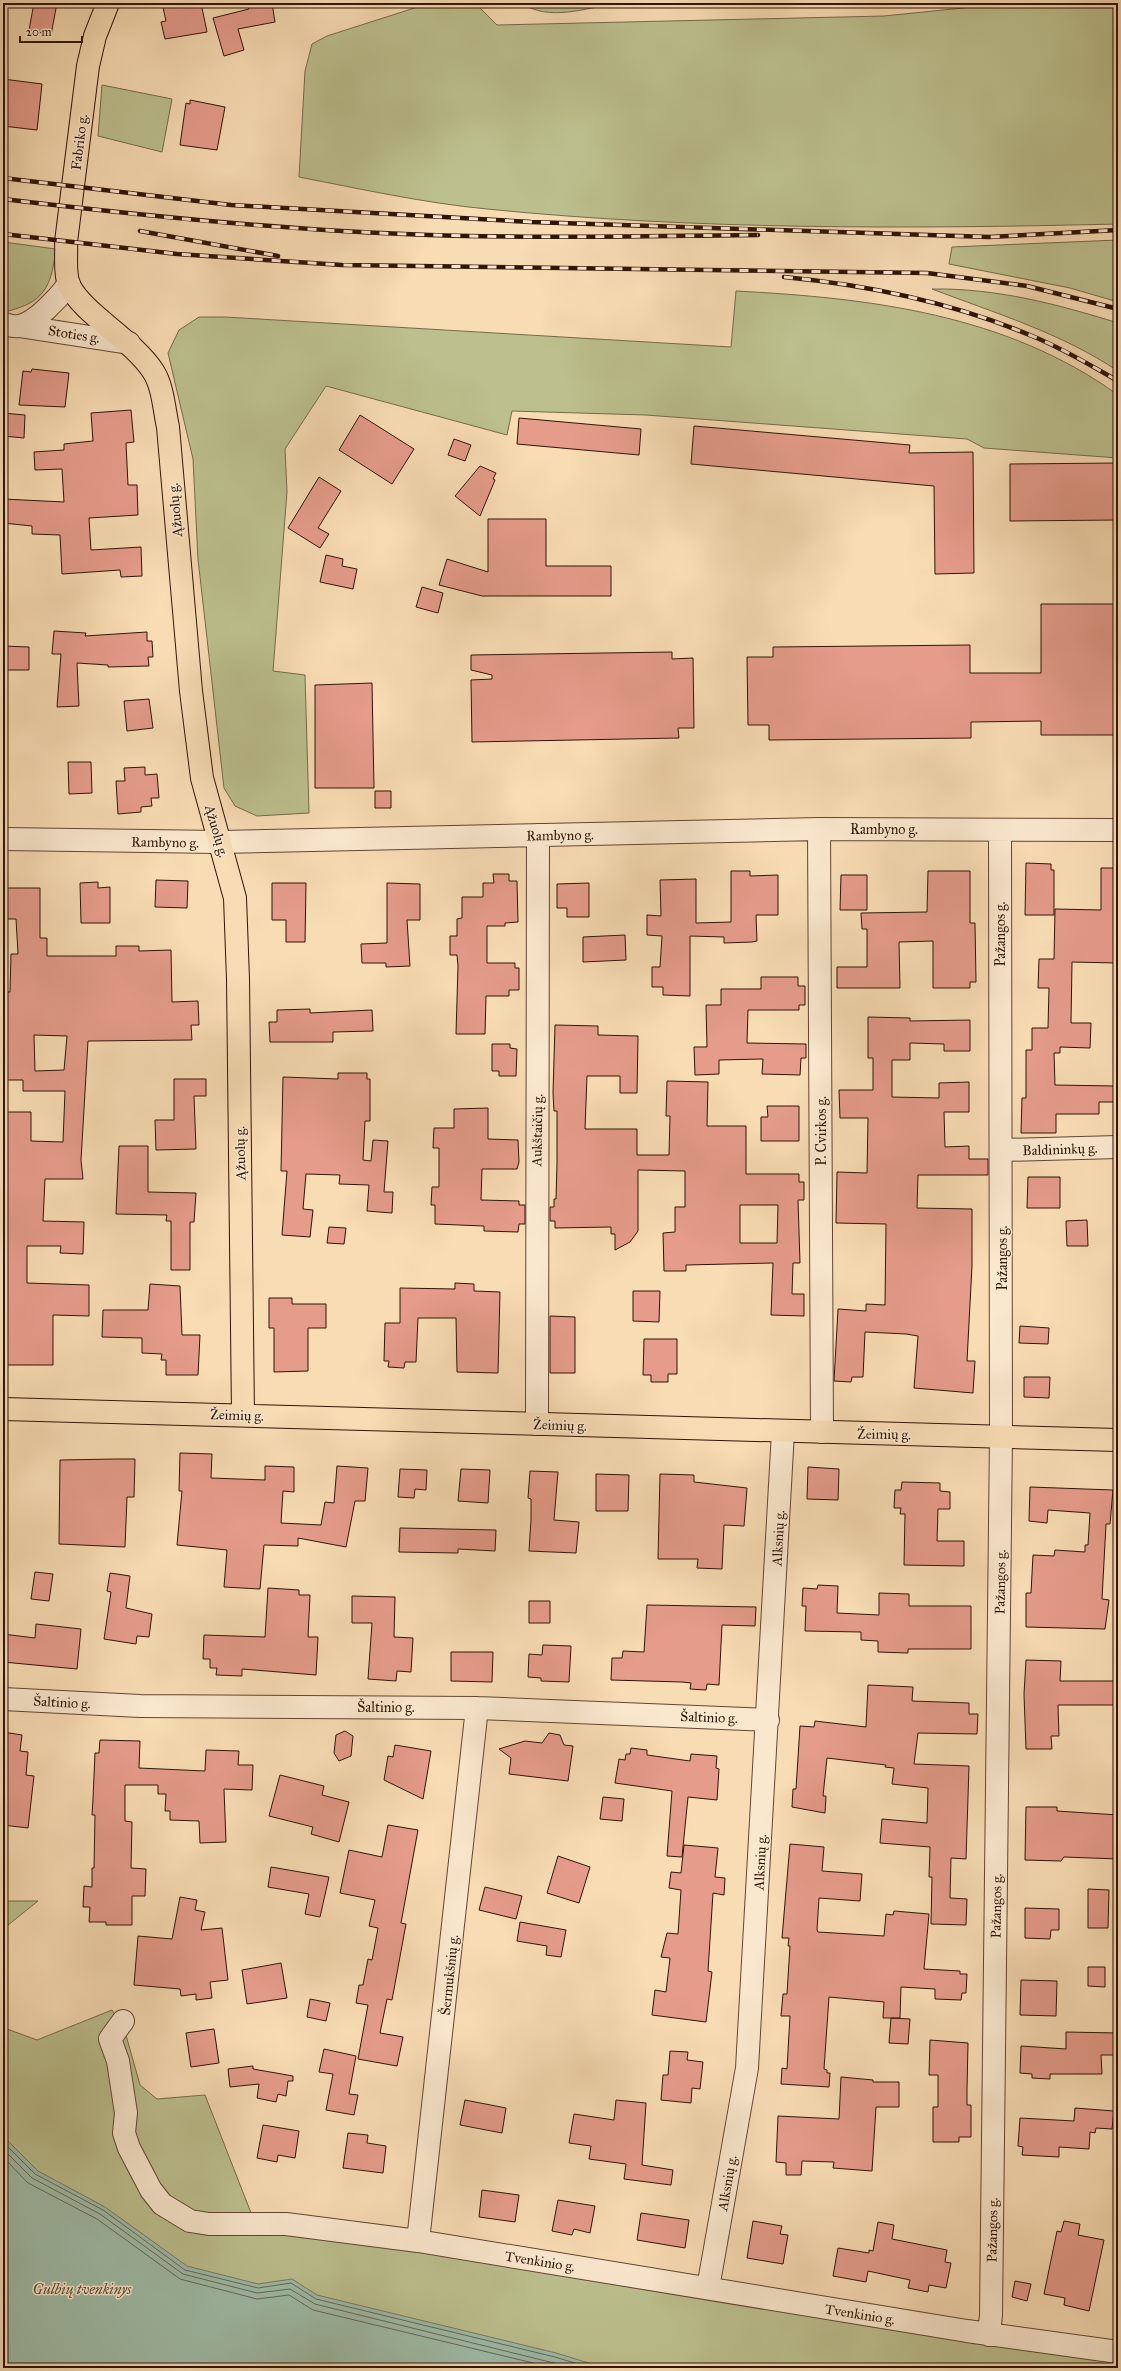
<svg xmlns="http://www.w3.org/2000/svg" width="1121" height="2371" viewBox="0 0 1121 2371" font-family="'IM FELL Great Primer',serif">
  <rect width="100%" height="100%" fill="#f8dcb4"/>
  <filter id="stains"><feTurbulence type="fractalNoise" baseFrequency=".005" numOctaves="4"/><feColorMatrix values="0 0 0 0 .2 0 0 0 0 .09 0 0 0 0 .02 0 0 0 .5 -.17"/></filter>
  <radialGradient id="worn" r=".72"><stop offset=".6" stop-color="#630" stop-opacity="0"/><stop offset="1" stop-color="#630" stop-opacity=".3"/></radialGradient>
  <path fill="#bcc08e" stroke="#766a4a" d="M430,3H475L497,25L884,16L1012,3H1118V224C908,229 696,230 487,209C424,203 361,189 299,177L305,71L312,44L327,36Z
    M522,3H617C587,8 548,22 522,3Z
    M102,85L172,99L162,152L98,136Z
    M1118,240V302L1070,288L949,264L952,247Z
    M3,242L56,249C51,288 44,303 4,312Z
    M932,289C996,288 1057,304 1118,323V371C1061,333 995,313 932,289Z
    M736,291C870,298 1006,314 1118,395V458L984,448L967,439L646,415L512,411L507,435L326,386L285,449L287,492L273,671L305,675L309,813L257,816L235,806L224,788L198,559L193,459L168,353L179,330L199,317H225L731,347Z
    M3,1901H38L3,1929Z
    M112,2010L124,2028L140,2085L157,2099L205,2095L253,2218L1118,2357V2368H3V2024L7,2029L37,2040Z"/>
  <path fill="#9ebca8" stroke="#727967" d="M3,2136L38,2171L105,2207L187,2266L258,2284L292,2279L317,2295L556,2353L605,2368H3Z"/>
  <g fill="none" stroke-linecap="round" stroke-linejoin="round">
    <path stroke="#676856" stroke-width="1" d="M3,2142L35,2174L103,2210L185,2270L258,2288L291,2283L316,2299L555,2357L591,2368
      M3,2149L32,2178L100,2214L183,2274L257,2293L290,2289L315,2304L574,2368
      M3,2157L28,2183L97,2219L180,2279L257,2299L289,2295L313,2310L554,2368"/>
  </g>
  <path fill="#e59c8b" stroke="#301405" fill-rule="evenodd" d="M34,3H57L51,35L29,30Z
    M162,3H201L207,32L165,39L161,22L166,21Z
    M247,3H272L275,22L238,29L244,50L224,56L213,18L249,9Z
    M3,79L42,84L37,130L3,126Z
    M190,100L225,107L217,150L180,145L186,103L190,104Z
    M32,369L69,373L65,407L19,405L23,371L31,372Z
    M131,410L134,442L126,443L128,485H137L138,515L89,518L91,550L141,547L142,576L121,577L120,570L62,574L60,535L32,534V526L3,523V499L64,502L62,469L35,470L34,452L64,450V444L93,441L91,413Z
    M3,413L25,415L24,438L3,436Z
    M360,415L414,449L392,484L339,450Z
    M519,418L641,429L639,455L517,444Z
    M694,426L910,445L909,453L973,452L974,573L935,574L934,486L691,464Z
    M454,439L471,445L465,461L448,455Z
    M1118,463V520L1010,521V464Z
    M480,466L496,473L493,479L495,480L480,516L455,496Z
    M319,477L341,491L318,528L329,534L320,548L288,528Z
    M488,519H546V566H611V596H482L439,585L447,559L488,572Z
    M326,555L343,559L342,566L357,569L353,589L320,582Z
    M422,587L443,593L438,613L416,607Z
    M1041,604H1118V735H1041V721L971,722V738L769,740V725H748L747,657H773V647L970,645V673H1041Z
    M54,631L86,633L85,636L147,632V641H152L153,657H148L149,666L108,667V665L77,663L79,706L57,707L61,654H52Z
    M3,646L29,647V670H3Z
    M672,652V659L693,658L694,728H678L679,738L472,742L471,680L492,679V675L471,670V655Z
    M372,683L374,788H315V685Z
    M149,699L153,728L127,731L124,701Z
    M68,762H91L92,793L69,794Z
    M145,767V775L157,774L159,798H151L152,806L141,807V812L118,814L116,781H125L124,768Z
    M375,791H391V808H375Z
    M1026,863L1051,864V870H1054V915H1025Z
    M1101,868H1118V963L1072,962L1071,1023H1091L1090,1048L1060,1047V1053H1054L1055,1085L1116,1086V1102H1099V1114H1056V1133H1021L1022,1098H1026V1050H1032V1028H1048L1049,988H1038L1039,959H1054L1055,909L1101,910Z
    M731,871H750V876L778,875V915H756L757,941L752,942L724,943V937L690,936V996L663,995V987H652V967H660L662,936L647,935V915L661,916L660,880L696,879V923L731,922Z
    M928,871H970V923H975L976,982H970V988H933V941L899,942L900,988H837V967H867V929H862L861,913L927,912Z
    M493,874H509V881H517L518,922L505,923V926H487V963H515V968H519V990H509V996H486L485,1034H456L458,966L457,955H450V936H457V919L462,918V897H483V883H494Z
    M841,875H867V910H840Z
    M156,880L188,881L187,908L155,907Z
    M98,882V888L110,887V923H81L80,883Z
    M272,883H306L305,942H286V920H272Z
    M387,883L420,884V920H407L410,966L386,967V963H362L361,944L387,943Z
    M589,883V917H567V908H557V884Z
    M6,888H40V938H47V956H116V946H139V951L171,950L172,1002L198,1001L199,1025H191L192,1040L88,1041L81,1160L83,1179H45L43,1221L84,1222L83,1254L60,1253L61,1246H27V1283L89,1285V1316L53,1315V1365H3V1169L5,1136H3V1112H31V1141L63,1142L65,1091H23V1080H3V998H6V992H10L11,954H18L16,919H6ZM34,1035L67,1036L64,1070L35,1071Z
    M625,935L626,960L583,962V937Z
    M761,977H798V986H805V1005H799V1010H748L747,1043L806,1044V1058H801L800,1075L762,1074L763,1059L719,1060V1074L695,1075L694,1047H707L706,1005H721V989H761Z
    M310,1009V1013L372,1010L373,1031L333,1032V1042H270L269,1022H277V1010Z
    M868,1017L910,1018V1021L970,1020V1051H944V1044L910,1043V1060H892V1097L939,1098V1083L969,1082V1112H944L945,1147L969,1146V1159H988V1175H918L917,1208L972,1209V1266L967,1361H975L973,1393L914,1388L918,1336L906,1334L865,1332L863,1377H852L851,1382L834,1381L838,1309L866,1311V1304L885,1305L886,1224L836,1223L837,1172L867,1173L868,1118H840L839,1090H873V1058H868Z
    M555,1025L598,1026V1035L638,1036L637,1093H620V1076H587L585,1129H637V1155H669L670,1116H666L667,1081L708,1082L707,1126H746V1174H799V1182H804V1200H798L800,1263H793L792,1294H804V1316L771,1315L773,1263L686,1265V1271H664L663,1233L675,1232V1207H685V1171L638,1170V1231L630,1242L615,1250V1234H611V1227L555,1228V1221H550V1207H554V1199H556L557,1163V1111H554L553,1093ZM740,1205H778L777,1243H740Z
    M492,1044H510V1048L517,1049L516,1076H499V1071H492Z
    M338,1073H367V1079H370V1121H365L363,1160L371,1161L373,1140L388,1141L384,1192H393L392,1213L367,1211L369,1185L339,1184L340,1175L306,1174L303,1209L313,1210L310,1237L282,1235L287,1171H281L283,1077L338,1079Z
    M174,1079H206V1096H194L196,1149L156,1150L155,1120H174Z
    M767,1106H799V1141H761V1117H768Z
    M488,1108V1139L518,1140L519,1162L517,1169H482L481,1200L519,1201V1205H525V1224H519L518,1232L484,1231V1226L435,1224V1205H431L432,1187H439V1148H433L434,1128H454V1109Z
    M119,1146H148V1192L196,1193L194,1222H190V1270H171V1221H166L167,1215L116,1214Z
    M1028,1177H1060V1208H1027Z
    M1087,1220L1088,1246H1067L1066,1221Z
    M329,1227L346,1228L344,1244L327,1243Z
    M455,1283L474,1284V1291L500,1292L498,1373L457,1372L456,1318H418L416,1362H405L404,1368L388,1367L389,1361H384L385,1323H400V1288L455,1289Z
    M150,1284L180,1286L182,1335H200L198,1375H166V1360H161L162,1354L142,1353V1338L102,1337L103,1310H148Z
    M633,1291H660L659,1322L633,1321Z
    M269,1298H292V1304H326V1328H308V1371L274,1372V1328H269Z
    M550,1316L575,1317V1373H550Z
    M1020,1326L1049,1328L1048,1344L1019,1343Z
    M644,1339H677V1374H668V1382H651V1375H643Z
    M1024,1377H1050L1049,1398L1024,1397Z
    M180,1453L212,1454L211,1478L265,1480V1466L294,1467V1492L283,1491L281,1523L321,1525L325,1502L334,1503L337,1466L368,1468L365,1501H355L346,1547L298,1538V1546L264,1545L260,1589L224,1587L227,1550L177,1545L182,1491H179Z
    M116,1459H135L134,1497H127L125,1547L59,1544L60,1460Z
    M808,1467L839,1469L838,1500L807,1499Z
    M400,1469L427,1470L426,1490L415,1489L414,1498L398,1497Z
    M461,1469L490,1470L488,1503L458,1501Z
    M530,1471L558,1472L554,1520L579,1522L576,1553L529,1551L531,1519V1499L528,1498Z
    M596,1474L629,1475L628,1511H596Z
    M660,1474L694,1475V1482L747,1488L744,1526L724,1525L722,1569L697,1568L698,1559H658Z
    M902,1482L940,1483V1491L950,1492V1509H938L937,1541H964V1566L904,1565L905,1514H900L901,1508H894L895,1490H901Z
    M1030,1487L1113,1490L1110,1524H1106L1102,1599L1109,1600L1105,1629L1026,1627V1593H1031L1033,1555L1054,1556L1055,1550L1085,1552V1545H1088L1090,1513L1048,1510L1047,1523L1029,1521Z
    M400,1528L496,1530L495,1551L458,1549V1553L399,1552Z
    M35,1572L53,1574L49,1601L31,1599Z
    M110,1573L130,1576L126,1608L152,1614L149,1637L137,1636L136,1644L104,1639L111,1592L107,1591Z
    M818,1585L838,1586L837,1613L879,1615V1593L909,1594V1606H971V1649H908V1653L878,1652V1641L861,1640V1632L805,1631L806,1606H802L803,1588L817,1589Z
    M268,1588L299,1590V1595H310L308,1637H318L316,1675L242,1669V1676L216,1675L217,1668H210V1659H203L204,1635L265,1637Z
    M352,1596L395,1597L394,1637L413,1638L411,1672L397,1671L396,1681L368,1679L372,1623H352Z
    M529,1601H550V1623H529Z
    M647,1605L756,1607L755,1626L722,1625L719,1685L707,1684L706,1690L690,1689L691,1683L682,1682L611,1680L612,1658H622L623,1651L644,1652Z
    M36,1624L81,1629L77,1669L3,1662V1634L35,1638Z
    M543,1645L571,1646L569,1682L541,1681V1678L528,1677L529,1654L542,1655Z
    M451,1652H493L492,1682L451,1681Z
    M1026,1660L1061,1661L1060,1681H1116V1705H1058L1059,1736H1051L1052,1749H1026L1024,1694Z
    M868,1685L913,1687L912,1701L969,1703V1714H978L977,1734L918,1733L914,1764L969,1766L966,1859L951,1858L950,1898L967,1899L966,1925L931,1924L932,1877H929L930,1847L880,1843L882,1819L927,1823L928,1788L892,1784L894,1768L885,1767L886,1765L827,1758L823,1796H826L825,1813L792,1807L793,1789H796L800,1726L814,1727L815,1721L866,1727Z
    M345,1731L353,1736L351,1756L339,1761L334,1753L336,1735Z
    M3,1732L22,1735L20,1751L28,1752L26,1775L34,1776L28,1828L3,1825L6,1781H3Z
    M549,1733L560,1735L564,1745L573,1746L568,1781L509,1774L511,1758L499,1749L525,1741L542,1743Z
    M100,1740L140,1741L139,1768L205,1771L206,1750L239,1751L238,1765H253L252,1790L224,1789L226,1842L200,1843L199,1821L170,1820V1811H165L166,1794H158V1785H125V1821L132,1822L131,1868L146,1869L145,1896H132V1925H106V1922H89L90,1907H83L84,1886L92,1887V1868H94L95,1815H92L93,1799L95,1753H99Z
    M395,1745L431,1751L423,1799L384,1780L388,1756L393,1757Z
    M631,1748L647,1750V1755L690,1761L691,1754L717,1756L716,1768L719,1769L717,1800L688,1797L682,1857L667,1856L672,1791L615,1783L619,1759L625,1760L626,1754H630Z
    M280,1775L324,1786L322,1795L349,1802L339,1842L311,1834L313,1827L269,1816Z
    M603,1797L624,1799L622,1821L600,1819Z
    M1026,1807H1057V1811L1118,1815V1859L1064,1857L1061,1861L1025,1860Z
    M388,1825L418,1830L401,1923L406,1924L392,2000L387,1999L380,2033L403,2037L397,2066L358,2059L368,2005L356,2003L359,1985H363L368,1959L372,1960L378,1928L369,1926L375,1900L340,1893L349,1850L382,1857Z
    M790,1844L824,1847L822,1871L862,1874L860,1901L819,1898L817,1930L818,1932L884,1936L886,1914L893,1915L894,1911L929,1914L924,1969L960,1971V1974H967L966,1993H962L961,2000L935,1999V1989L901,1987L900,2018H883L884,2002L829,1997L824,2069L827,2070V2073H830L829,2087L781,2084L782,2068L787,2069L790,2016H781L783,1994H787L790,1946H788L789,1938H782Z
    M684,1845L718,1848L715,1877L725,1878L724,1895L713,1893L708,1971L712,1972L706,2022L652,2015L655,1990L666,1992L670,1958L661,1957L667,1933L678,1934L681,1890L669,1888L671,1872L681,1873Z
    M558,1856L590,1867L579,1903L547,1893Z
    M271,1867L329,1877L320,1917L305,1914L309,1894L268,1887Z
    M485,1887L522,1896L516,1919L479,1910Z
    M1088,1889L1109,1890L1108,1928H1088Z
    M180,1897L197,1900L195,1910L205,1912L201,1930L222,1928L228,1980L210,1982L212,1998L196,2000V1994L181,1996L180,1989L134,1985L138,1936L172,1939Z
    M1025,1908L1059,1909V1930H1051L1050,1939L1025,1938Z
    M520,1922L566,1930L561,1957L546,1955L547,1946L517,1941Z
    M281,1963L287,1998L247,2004L242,1970Z
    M1088,1967H1105V1987L1088,1986Z
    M1021,1980L1057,1981L1056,2016L1020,2015Z
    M310,1999L330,2003L326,2021L307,2017Z
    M891,2018L910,2019L908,2044L889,2043Z
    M214,2029L219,2063L191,2067L186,2033Z
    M1066,2032L1118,2033V2055H1101L1102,2074H1050V2079L1032,2078V2074L1020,2073L1021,2046L1066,2049Z
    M930,2040L968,2043L967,2090V2105H971V2137H959V2142H933V2107H938V2075H929Z
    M324,2049L356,2056L349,2094L358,2095L354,2115L326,2110L333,2074L319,2072Z
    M670,2051L688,2052L687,2060L703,2062L700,2089L692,2088L691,2103L661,2100L663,2075H668Z
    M253,2066V2069L293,2076V2081H288L286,2096L278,2094L276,2102L257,2098L259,2084L230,2087L228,2069Z
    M841,2077L873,2080V2082H899V2107H876L872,2171L833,2168L834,2162L802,2161L801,2175H786V2163L776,2162L778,2116L839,2119Z
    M465,2100L506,2108L502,2133L460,2125Z
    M616,2100L646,2103L642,2165L673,2170L671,2185L624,2179L626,2164L589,2159L591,2146L569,2143L574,2114L614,2120Z
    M1075,2108L1114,2111L1112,2129L1096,2128L1095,2133L1090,2132L1089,2149L1059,2147V2157L1022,2155L1023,2147L1018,2146L1020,2118L1074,2121Z
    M263,2125L299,2131L295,2158L278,2155L277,2162L257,2158Z
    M348,2133L368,2135L367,2143L386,2146L383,2173L343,2168Z
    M482,2190L519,2195L515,2222L479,2217Z
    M558,2200L595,2206L590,2233L574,2229L572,2235L552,2231Z
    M641,2213L689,2220L685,2248L637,2240Z
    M753,2221L782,2226L780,2234L788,2235L783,2264L747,2258Z
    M1064,2221L1080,2224L1078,2235L1104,2240L1089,2311L1064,2305L1065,2298L1044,2294L1057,2231L1061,2232Z
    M878,2222L894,2225L892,2239L947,2250L945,2262L951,2263L946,2288L929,2285L928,2292L908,2288L910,2280L868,2271L866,2282L833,2276L838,2248L869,2253V2250L873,2251Z
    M1015,2281L1031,2284L1027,2301L1012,2297Z"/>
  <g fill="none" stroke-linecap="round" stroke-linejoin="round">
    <defs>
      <path id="minor" d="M3,324C8,325 14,327 19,326C36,323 59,297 69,284
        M19,326L129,343
        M819,829L822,1432
        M3,839L219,842L819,829L1118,830
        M1002,1150L1118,1147
        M537,1424L538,835
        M3,1699L140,1706L477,1708L768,1720
        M123,2021L110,2039L118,2061L126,2113L124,2133L129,2148L151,2190L162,2204L190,2221L209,2224H286L418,2241L967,2331L1118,2352
        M418,2241L477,1708
        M708,2288L747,2068L783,1432
        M989,2335L991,2315L1001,1436L1000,830"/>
      <path id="primary" d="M108,3L95,36L88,66L66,242C67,255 64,272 69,285C83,314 132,339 153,371C163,386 164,409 168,427L191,691L202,778L235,898L238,979L243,1415
        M3,1409L1118,1440"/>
    </defs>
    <use href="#minor" stroke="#624631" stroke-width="24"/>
    <use href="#primary" stroke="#301405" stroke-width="24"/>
    <use href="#minor" stroke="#fae8ce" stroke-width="22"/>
    <use href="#primary" stroke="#f8dcb4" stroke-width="22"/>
    <defs>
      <path id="rail" d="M3,178L231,205L531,222L989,237L1118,230
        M3,199C136,215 270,229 404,234C522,239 640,236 758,235
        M140,231L278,256
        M3,234L177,254L342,265L927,273L1027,286L1118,309
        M784,277C868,285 954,303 1032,336C1062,348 1090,365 1118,381"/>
    </defs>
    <use href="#rail" stroke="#301405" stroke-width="4.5"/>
    <use href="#rail" stroke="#fae8ce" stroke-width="3" stroke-dasharray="9" stroke-linecap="butt"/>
  </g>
  <g text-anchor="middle" stroke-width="3" stroke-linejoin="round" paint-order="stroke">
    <g font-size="14" fill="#301405" stroke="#fae8ce">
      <text transform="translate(79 142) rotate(-83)" y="5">Fabriko g.</text>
      <text transform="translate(74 334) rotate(9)" y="5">Stoties g.</text>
      <text transform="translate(175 510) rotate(-95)" y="5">Ąžuolų g.</text>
      <text x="884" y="834">Rambyno g.</text>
      <text transform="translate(217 831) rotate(74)" y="5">Ąžuolų g.</text>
      <text transform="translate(560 835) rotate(-1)" y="5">Rambyno g.</text>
      <text transform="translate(165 842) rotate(1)" y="5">Rambyno g.</text>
      <text transform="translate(1000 934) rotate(-90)" y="5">Pažangos g.</text>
      <text transform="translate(537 1130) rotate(-89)" y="5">Aukštaičių g.</text>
      <text transform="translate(821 1131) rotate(-90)" y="5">P. Cvirkos g.</text>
      <text transform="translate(1060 1149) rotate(-2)" y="5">Baldininkų g.</text>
      <text transform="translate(240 1153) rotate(-91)" y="5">Ąžuolų g.</text>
      <text transform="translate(1002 1258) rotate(-90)" y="5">Pažangos g.</text>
      <text transform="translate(237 1415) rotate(2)" y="5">Žeimių g.</text>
      <text transform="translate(560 1425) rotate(2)" y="5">Žeimių g.</text>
      <text transform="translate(884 1434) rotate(1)" y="5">Žeimių g.</text>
      <text transform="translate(778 1538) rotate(-87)" y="5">Alksnių g.</text>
      <text transform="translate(1000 1582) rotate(-89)" y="5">Pažangos g.</text>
      <text transform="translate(62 1702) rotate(3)" y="5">Šaltinio g.</text>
      <text x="386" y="1712">Šaltinio g.</text>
      <text transform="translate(709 1717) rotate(2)" y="5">Šaltinio g.</text>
      <text transform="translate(760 1862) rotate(-87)" y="5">Alksnių g.</text>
      <text transform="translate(996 1906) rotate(-89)" y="5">Pažangos g.</text>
      <text transform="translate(449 1975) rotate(-84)" y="5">Šermukšnių g.</text>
      <text transform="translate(727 2183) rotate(-80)" y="5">Alksnių g.</text>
      <text transform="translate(992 2230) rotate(-89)" y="5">Pažangos g.</text>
      <text transform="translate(540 2261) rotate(9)" y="5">Tvenkinio g.</text>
      <text transform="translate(860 2314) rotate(9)" y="5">Tvenkinio g.</text>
    </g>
    <g font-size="15" font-style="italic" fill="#564f3e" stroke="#fae8ce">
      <text x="82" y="2294">Gulbių tvenkinys</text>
    </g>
  </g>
  <rect width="1121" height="2371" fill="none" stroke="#f8dcb4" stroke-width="16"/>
  <rect x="4" y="4" width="1113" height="2363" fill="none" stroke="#301405" stroke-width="2"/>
  <rect x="8" y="8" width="1105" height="2355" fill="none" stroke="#301405"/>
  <path d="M20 36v6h62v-6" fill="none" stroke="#301405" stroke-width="2"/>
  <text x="26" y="36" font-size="12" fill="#301405" stroke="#fae8ce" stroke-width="3" paint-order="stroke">20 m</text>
  <rect width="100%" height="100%" filter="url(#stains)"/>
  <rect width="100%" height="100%" fill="url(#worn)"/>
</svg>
